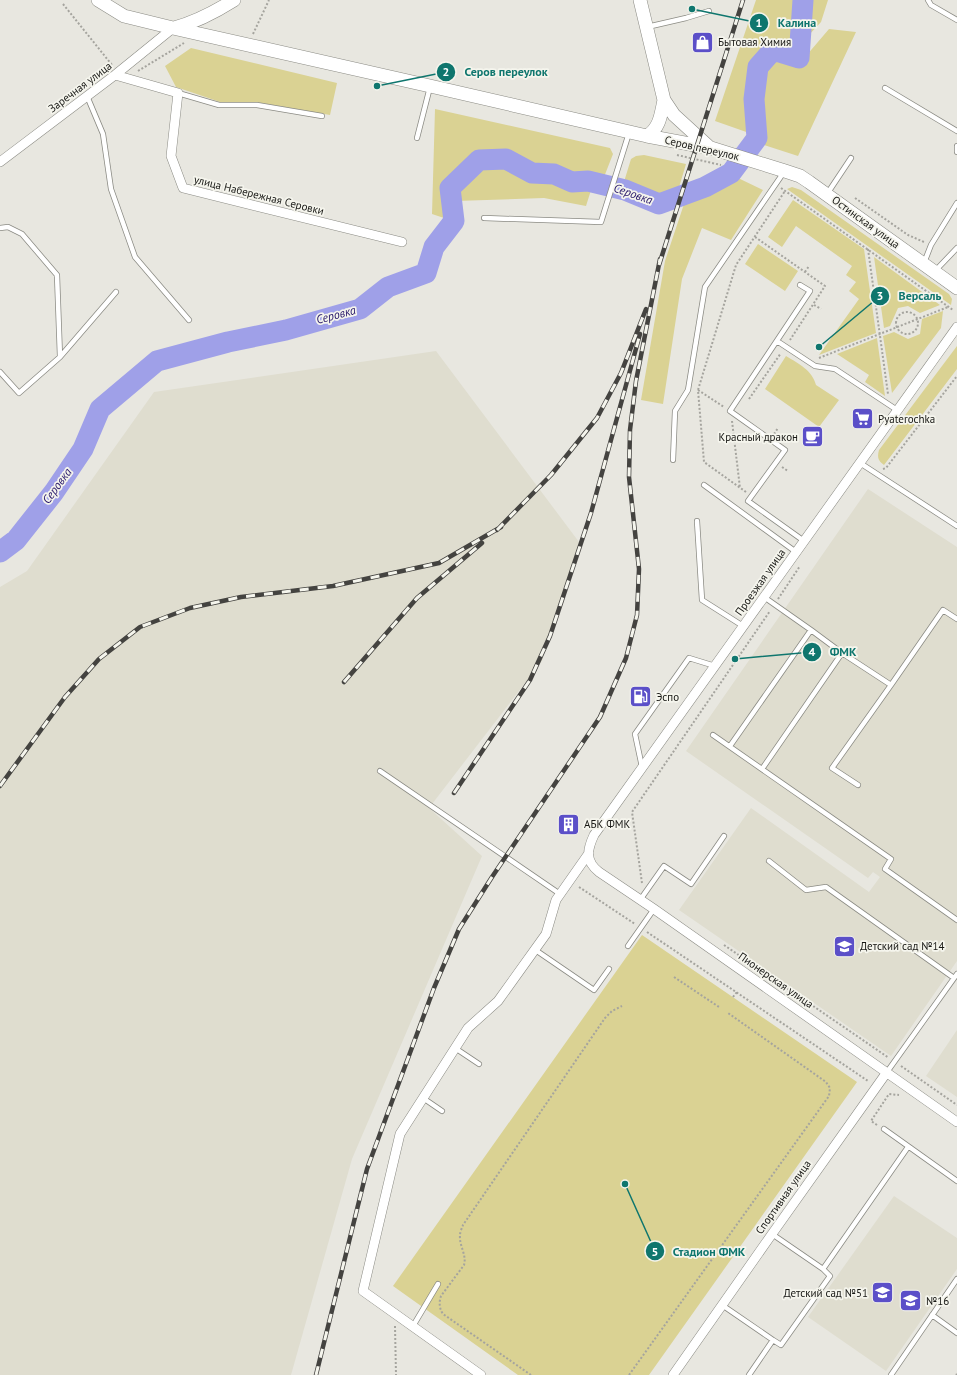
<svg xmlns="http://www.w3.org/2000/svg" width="957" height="1375" viewBox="0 0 957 1375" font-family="'PT Sans',sans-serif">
  <rect width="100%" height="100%" fill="#e8e7e0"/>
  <path fill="#dfddcf" d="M436,351L579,542L542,661L429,808L482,856L352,1159L291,1375H0V587L27,571L154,392Z
    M868,489L957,547V961L891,1056L679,910L751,808L869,892L880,877L873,872L868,878L686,751Z
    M957,1030V1097L926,1076Z
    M894,1196L957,1238V1269L886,1371L808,1317Z"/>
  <path fill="#dad293" d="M756,0H828L821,22L795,50L771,45L753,64L748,99L752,134L715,121Z
    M829,29L856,32L798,156L764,145L759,99L763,69L774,56L800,63Z
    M191,48L337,83L330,115L256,102H220L176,87L165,66Z
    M435,109L610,148L613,154L604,177L588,173L571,178L555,169H533L507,155H476L444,186L450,220L432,214Z
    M644,155L686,164L677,194L660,199L623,185L631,159L636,156Z
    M482,164H506L531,177L555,178L570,186L592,187L586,206L544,198L455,201V191Z
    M738,178L763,190L731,240L702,228L682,279L663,404L641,400L665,261L685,201Z
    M792,187L801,190L949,294L952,299L951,305L787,189Z
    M793,200L864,249L876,333L819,355L859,299L849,291L856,282L846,275L852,266L796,226L782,247L768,237Z
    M758,244L798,271L785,291L745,264Z
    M874,257L940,305L920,313L908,306L898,308L890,326L884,328Z
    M943,311L941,328L892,393L883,336L894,332L908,339L920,334L922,319Z
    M877,338L885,396L865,382L869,375L837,354Z
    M957,346V369L884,465C878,461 877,457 879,450Z
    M786,356C799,364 812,370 816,385L839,400L819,427L765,389Z
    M642,935L857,1082L649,1375H518L393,1286Z"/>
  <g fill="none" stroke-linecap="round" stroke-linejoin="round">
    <path stroke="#9fa0e8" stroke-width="21" d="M0,552L16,540L54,492L83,449L100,409L157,361L228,342L286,330L360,309L388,287L426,273L434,247L454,221L450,188L479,160L506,159L532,173L554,174L572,182L588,181L625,190L659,204L705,187L731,173L757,138L754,99L758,67L773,50L799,58L803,0"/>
    <defs>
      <path id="lane" d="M928,0L931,5L957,20
        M647,27L686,18L709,11
        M885,88L957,131
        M178,93L219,105H257L322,116
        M87,96L103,134L111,189L135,257L189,320
        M417,138L430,87
        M957,146V152
        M827,194L851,158
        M484,218L601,222L629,133
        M0,228L8,227L22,234L57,275L60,357
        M924,263L931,245L957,203
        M936,270L957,248
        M800,285L810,291L730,411L785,450L748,501L804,541
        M777,341L815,366L835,369L897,410
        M0,372L19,393L60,357L116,292
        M673,460L675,411L688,390L705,287L784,172
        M860,463L957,526
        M704,485L796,552
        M697,521L702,600L743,626
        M842,653L891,685L943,610L957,619
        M713,735L891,859L885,869L957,920
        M730,746L811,630L764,597
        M642,767L635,734L689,658L715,666
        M762,769L842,653L811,630
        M380,771L560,894
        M858,785L832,768L891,685
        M769,861L806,890L826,887L954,978
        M640,900L664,866L691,884L724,836
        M628,946L654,909
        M534,949L594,990L609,969
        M455,1048L479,1064
        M887,1072L957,974
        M423,1098L442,1111
        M884,1129L957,1181
        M772,1234L823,1269
        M722,1305L773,1340
        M932,1315L957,1333
        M413,1326L438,1284
        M749,1375L773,1340L781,1345L830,1276L823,1269L908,1147
        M891,1375L957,1279"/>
      <path id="street" d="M115,75L178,93L171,156L183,188L402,242
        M0,162L115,75L173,28
        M957,327L594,835C587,850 585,861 599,872L654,909L957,1122
        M481,1375L363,1291L400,1134L468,1028L498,1001L546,934L556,900L589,853
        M673,1375L772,1234L887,1072"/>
      <path id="secondary" d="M98,0L124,16L173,28L430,86L647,136L711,148L785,171L800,176L809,182L957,288
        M640,0L664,100L674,115L709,147
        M174,28C196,22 215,12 234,0
        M647,136C660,128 661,114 664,100"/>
    </defs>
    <use href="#lane" stroke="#8b8b84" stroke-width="6"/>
    <use href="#street" stroke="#8b8b84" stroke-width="10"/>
    <use href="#secondary" stroke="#8b8b84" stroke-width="14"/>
    <path stroke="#a5a49e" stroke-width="2" stroke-dasharray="2 2" stroke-linecap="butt" d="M63,4L112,65
      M253,34L269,0
      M138,71L184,43
      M677,155L721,165
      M781,188L953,310
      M855,198L908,235L924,242
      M755,237L825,286L790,340
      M868,249L888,394
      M805,272L809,266
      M814,305L821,309
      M896 323a11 11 0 1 1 22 0a11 11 0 1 1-22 0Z
      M819,358L948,307
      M698,390L724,407
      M749,399L781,353
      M732,421L740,488
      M774,434L778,428
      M782,467L788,471
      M883,469L886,468L957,376
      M746,492L704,462L698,390L736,265L785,191
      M778,599L800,566
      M642,883L632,812L770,611
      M579,887L635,924
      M647,932L868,1081
      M724,945L889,1058
      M674,977L719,1007
      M733,997L737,992
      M901,1066L957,1105
      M877,1125L871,1121L889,1094L899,1095
      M395,1326L396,1375
      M531,1375L443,1314C439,1308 439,1302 441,1296L464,1265C467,1255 459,1246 460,1235C460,1232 462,1228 463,1225L605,1018L612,1011L622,1006
      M629,1375L829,1096L830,1088L826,1082L728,1013
      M956,1375L957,1374"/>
    <use href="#lane" stroke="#fff" stroke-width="4.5"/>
    <use href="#street" stroke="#fff" stroke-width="9"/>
    <use href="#secondary" stroke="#fff" stroke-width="13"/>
    <defs>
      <path id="rail" d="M659,265L743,0
        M497,530L551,475L597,418L621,373L646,309
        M344,682L417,598L482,543
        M0,786L65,697L99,659L140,627L190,608L241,597L333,586L439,563L501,527
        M454,793L530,680L550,636L591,513L640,334
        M316,1375L367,1169L434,988L459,929L492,877L600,717L626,658L637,615L639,569L629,477L630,430L636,381L660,259"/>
    </defs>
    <use href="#rail" stroke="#444340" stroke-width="4.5"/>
    <use href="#rail" stroke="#f5f5ed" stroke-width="3" stroke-dasharray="9" stroke-linecap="butt"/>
  </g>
  <defs>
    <symbol id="shop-square" viewBox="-11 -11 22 22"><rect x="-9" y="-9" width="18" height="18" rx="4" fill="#5b4fc8" stroke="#f5f5ed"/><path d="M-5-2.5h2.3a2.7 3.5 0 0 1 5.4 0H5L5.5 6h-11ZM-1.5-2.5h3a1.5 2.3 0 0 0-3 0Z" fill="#fff"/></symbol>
    <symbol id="supermarket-square" viewBox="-11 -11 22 22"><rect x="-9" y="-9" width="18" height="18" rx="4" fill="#5b4fc8" stroke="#f5f5ed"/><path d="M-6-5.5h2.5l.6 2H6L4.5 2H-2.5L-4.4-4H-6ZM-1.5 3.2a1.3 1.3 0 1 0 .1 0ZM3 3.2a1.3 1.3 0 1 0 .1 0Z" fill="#fff"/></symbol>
    <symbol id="cafe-square" viewBox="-11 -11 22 22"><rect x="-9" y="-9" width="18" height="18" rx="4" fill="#5b4fc8" stroke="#f5f5ed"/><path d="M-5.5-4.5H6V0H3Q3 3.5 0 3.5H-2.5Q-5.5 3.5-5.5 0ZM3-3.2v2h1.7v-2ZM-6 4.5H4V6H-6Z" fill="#fff"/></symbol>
    <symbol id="fuel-square" viewBox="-11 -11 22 22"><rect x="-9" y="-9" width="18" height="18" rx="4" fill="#5b4fc8" stroke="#f5f5ed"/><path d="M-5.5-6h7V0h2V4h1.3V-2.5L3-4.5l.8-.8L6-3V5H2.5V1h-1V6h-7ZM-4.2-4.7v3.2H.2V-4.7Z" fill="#fff"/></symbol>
    <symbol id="building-square" viewBox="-11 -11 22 22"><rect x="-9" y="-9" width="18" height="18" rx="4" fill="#5b4fc8" stroke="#f5f5ed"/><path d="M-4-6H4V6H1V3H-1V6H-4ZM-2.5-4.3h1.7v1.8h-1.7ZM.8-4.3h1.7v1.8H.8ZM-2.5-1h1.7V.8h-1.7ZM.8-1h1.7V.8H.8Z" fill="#fff"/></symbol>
    <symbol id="school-square" viewBox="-11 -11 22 22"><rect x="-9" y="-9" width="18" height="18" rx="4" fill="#5b4fc8" stroke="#f5f5ed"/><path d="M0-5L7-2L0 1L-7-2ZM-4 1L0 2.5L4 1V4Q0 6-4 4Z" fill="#fff"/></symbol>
  </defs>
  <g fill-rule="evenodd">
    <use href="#shop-square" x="690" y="30" width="25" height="25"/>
    <use href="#supermarket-square" x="850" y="406" width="25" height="25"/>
    <use href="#cafe-square" x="800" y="424" width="25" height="25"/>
    <use href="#fuel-square" x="628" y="684" width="25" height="25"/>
    <use href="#building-square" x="556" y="812" width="25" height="25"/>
    <use href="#school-square" x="832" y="934" width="25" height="25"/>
    <use href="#school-square" x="870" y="1280" width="25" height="25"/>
    <use href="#school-square" x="898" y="1288" width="25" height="25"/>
  </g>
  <g text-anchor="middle" stroke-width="3.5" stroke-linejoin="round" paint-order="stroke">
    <g font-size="11" fill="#171714" stroke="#f5f5ed" text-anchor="start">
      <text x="718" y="46">Бытовая Химия</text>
      <text x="878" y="423">Pyaterochka</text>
      <text x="798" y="441" text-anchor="end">Красный дракон</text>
      <text x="656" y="701">Эспо</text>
      <text x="584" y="828">АБК ФМК</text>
      <text x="860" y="950">Детский сад №14</text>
      <text x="868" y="1297" text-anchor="end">Детский сад №51</text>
      <text x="926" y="1305">№16</text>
    </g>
    <g font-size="11" fill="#171714" stroke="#f5f5ed">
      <text transform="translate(80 87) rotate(-37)" y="4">Заречная улица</text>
      <text transform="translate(702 148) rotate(13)" y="4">Серов переулок</text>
      <text transform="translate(259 195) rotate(14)" y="4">улица Набережная Серовки</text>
      <text transform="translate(866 222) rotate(36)" y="4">Остинская улица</text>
      <text transform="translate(760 582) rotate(-55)" y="4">Проезжая улица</text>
      <text transform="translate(776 980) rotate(35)" y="4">Пионерская улица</text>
      <text transform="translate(783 1197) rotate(-55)" y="4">Спортивная улица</text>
    </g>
    <g font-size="12" font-style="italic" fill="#27176a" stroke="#f5f5ed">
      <text transform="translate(633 194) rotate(19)" y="4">Серовка</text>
      <text transform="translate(336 315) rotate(-15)" y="4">Серовка</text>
      <text transform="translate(57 486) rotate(-54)" y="4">Серовка</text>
    </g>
  </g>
  <path fill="none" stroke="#0f766e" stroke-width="1.5" d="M692 9L759 23M377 86L446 72M819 347L880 296M735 659L812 652M625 1184L655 1251"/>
  <g fill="#0f766e" stroke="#f5f5ed" stroke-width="1.5">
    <circle cx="692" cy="9" r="4"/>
    <circle cx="377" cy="86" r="4"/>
    <circle cx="819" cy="347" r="4"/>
    <circle cx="735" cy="659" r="4"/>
    <circle cx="625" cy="1184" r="4"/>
    <circle cx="759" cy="23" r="10"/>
    <circle cx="446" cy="72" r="10"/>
    <circle cx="880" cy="296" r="10"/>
    <circle cx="812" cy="652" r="10"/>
    <circle cx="655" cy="1251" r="10"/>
  </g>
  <g font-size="12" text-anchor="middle" font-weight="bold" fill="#fff">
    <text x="759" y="27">1</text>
    <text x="446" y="76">2</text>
    <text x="880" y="300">3</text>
    <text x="812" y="656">4</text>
    <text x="655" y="1256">5</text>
  </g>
  <g font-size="12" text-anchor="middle" font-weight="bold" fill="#0f766e" stroke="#f5f5ed" stroke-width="3.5" stroke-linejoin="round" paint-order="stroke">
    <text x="797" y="27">Калина</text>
    <text x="506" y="76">Серов переулок</text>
    <text x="920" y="300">Версаль</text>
    <text x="843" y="656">ФМК</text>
    <text x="709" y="1256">Стадион ФМК</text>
  </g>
</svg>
